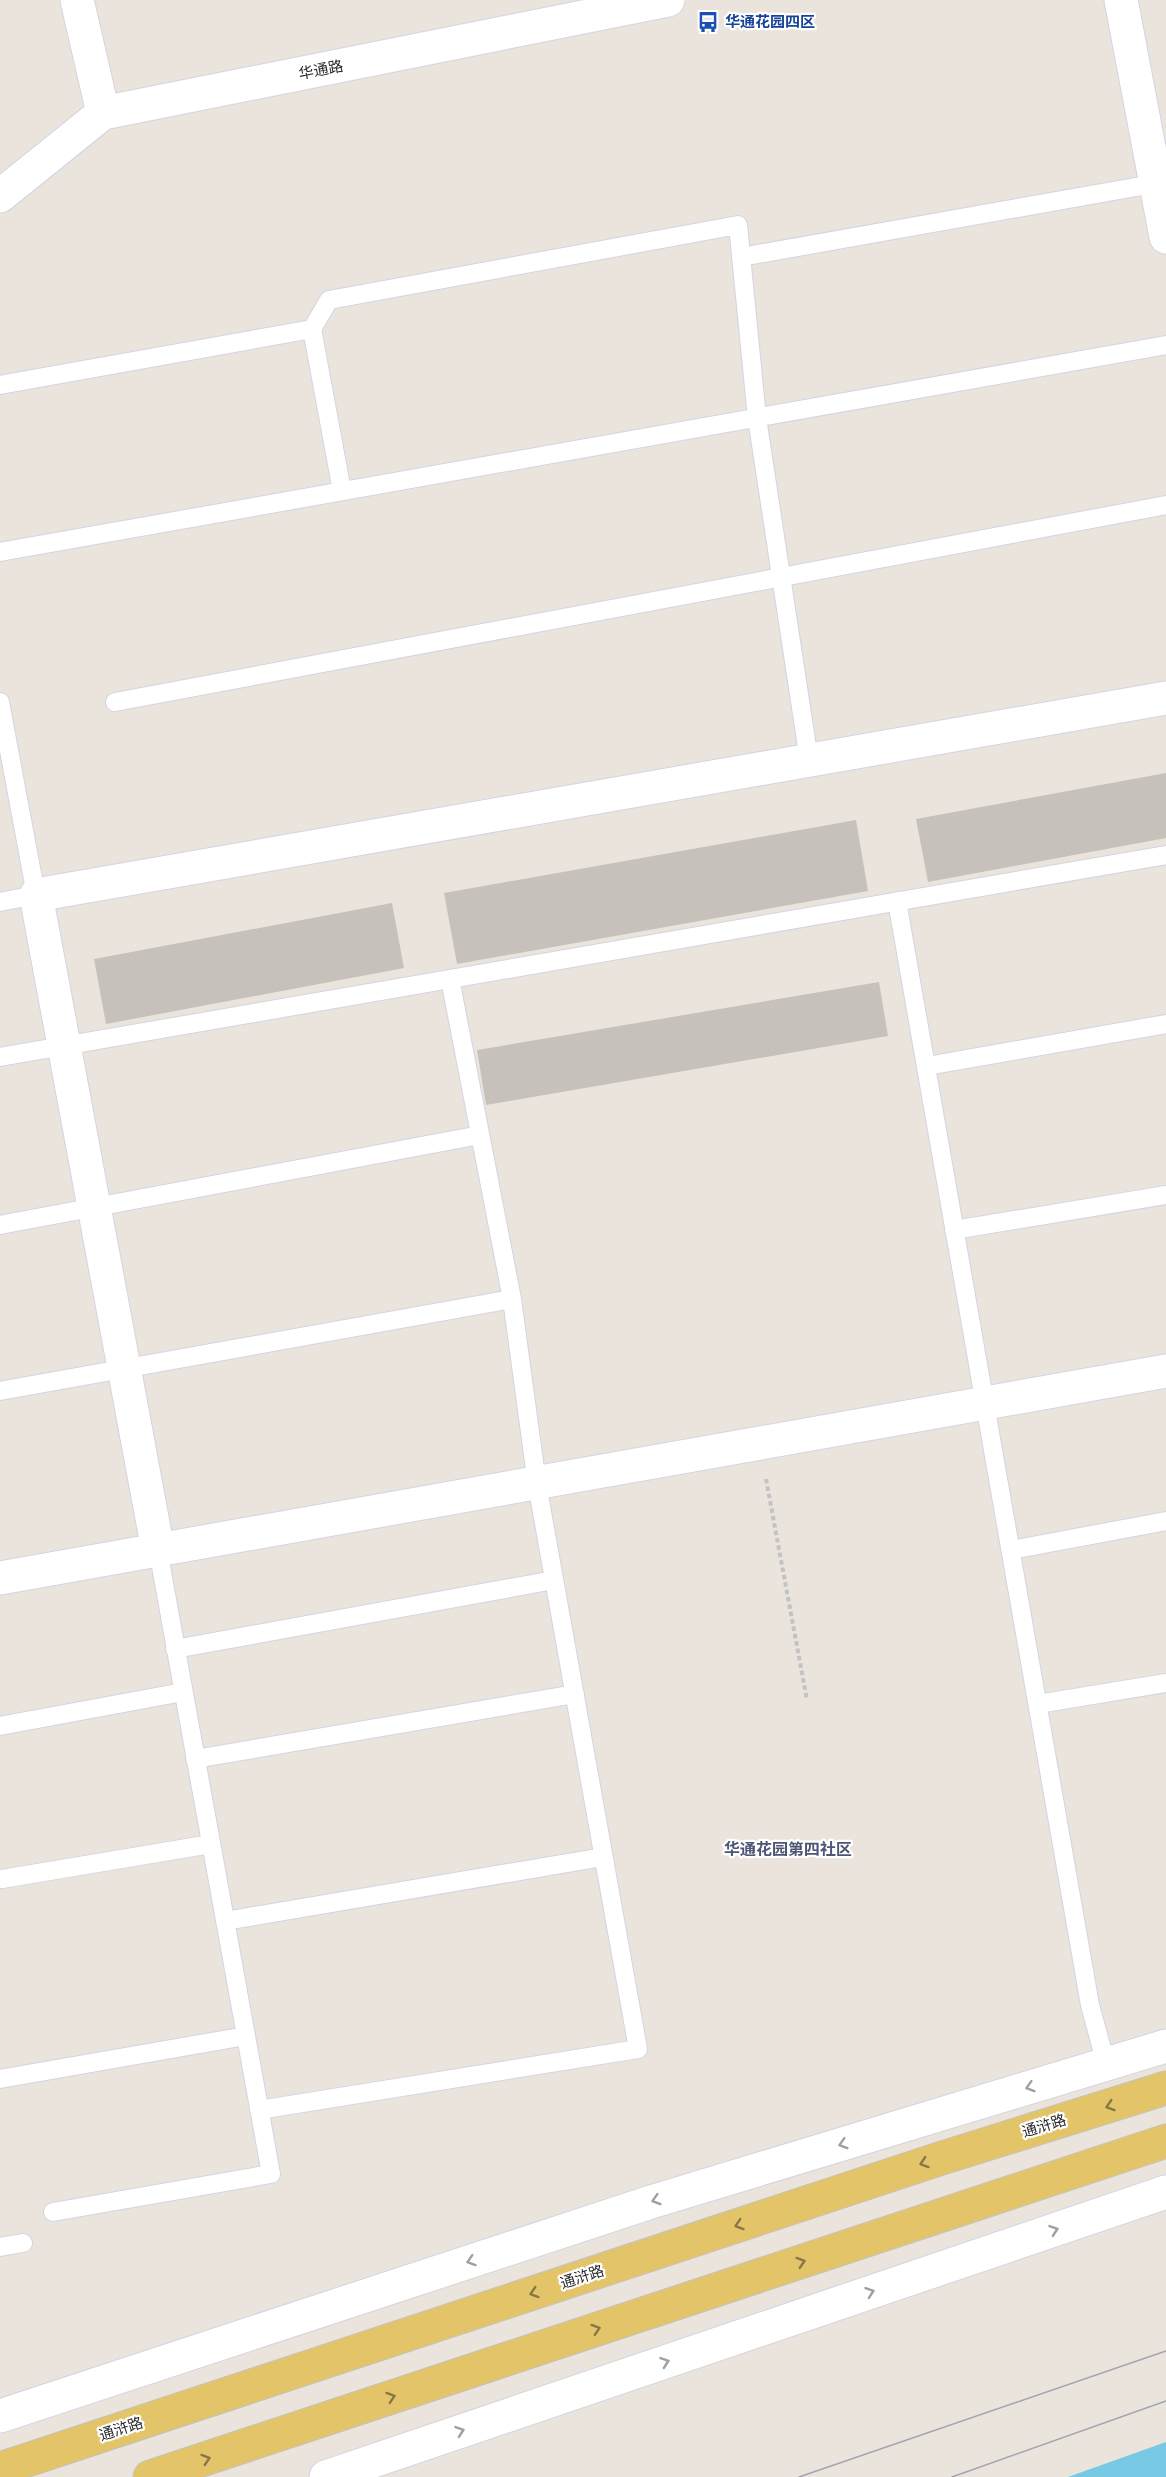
<svg xmlns="http://www.w3.org/2000/svg" width="1166" height="2477" viewBox="0 0 1166 2477" font-family="'Roboto Condensed','Noto Sans SC',sans-serif">
  <rect width="100%" height="100%" fill="#eae4dc"/>
  <path fill="#78c9e3" d="M1166,2442V2477H1068Z"/>
  <path fill="#c6c2bb" d="M1166,773V838L928,882L916,819Z
    M856,820L868,891L457,964L444,893Z
    M392,903L404,968L106,1024L94,959Z
    M879,982L888,1036L486,1105L477,1050Z"/>
  <g fill="none" stroke-linecap="round" stroke-linejoin="round">
    <defs>
      <path id="service" d="M741,257L1164,182
        M0,385L312,329
        M342,491L312,329L329,300L738,225L757,418L809,760
        M0,552L1166,345
        M0,702L36,895L0,902
        M115,702L1166,505
        M897,901L1090,2005L1106,2064
        M0,1057L1166,855
        M927,1066L1166,1024
        M0,1225L480,1135
        M954,1230L1166,1195
        M0,1391L512,1299
        M1011,1550L1166,1521
        M175,1649L554,1580
        M1038,1704L1166,1683
        M0,1726L183,1692
        M195,1759L575,1694
        M2,1879L211,1844
        M225,1921L603,1857
        M0,2079L246,2036
        M259,2110L638,2049L537,1484L512,1299L450,979
        M53,2212L271,2174L158,1550
        M0,2247L23,2243"/>
      <path id="minor" d="M1121,0L1166,237
        M158,1550L36,895L1166,698
        M0,1578L1166,1371"/>
      <path id="tertiary" d="M77,0L103,113
        M0,196L103,113L668,0"/>
      <path id="secondary" d="M0,2416L651,2202L1166,2046
        M326,2477L1166,2192"/>
      <path id="primary" d="M0,2469L942,2158L1166,2088
        M150,2477L1166,2141"/>
    </defs>
    <use href="#service" stroke="#d2d5e1" stroke-width="20"/>
    <use href="#minor" stroke="#d2d5e1" stroke-width="35"/>
    <use href="#tertiary" stroke="#d2d5e1" stroke-width="35"/>
    <use href="#secondary" stroke="#d2d5e1" stroke-width="35"/>
    <use href="#primary" stroke="#c3c3c3" stroke-width="35"/>
    <path stroke="#c3c3c3" stroke-width="4" stroke-dasharray="4.5 3" stroke-linecap="butt" d="M766,1479L807,1700"/>
    <use href="#service" stroke="#fff" stroke-width="18"/>
    <use href="#minor" stroke="#fff" stroke-width="33"/>
    <use href="#tertiary" stroke="#fff" stroke-width="33"/>
    <use href="#secondary" stroke="#fff" stroke-width="33"/>
    <use href="#primary" stroke="#e3c468" stroke-width="33"/>
    <path stroke="#a0a3b2" stroke-width="1.5" d="M799,2477L1166,2351
      M952,2477L1166,2401"/>
  </g>
  <defs><path id="oneway-chevron" d="M-2-3.5L2.5 0L-2 3.5" fill="none" stroke-width="1.6" stroke-linecap="round" stroke-linejoin="round" transform="scale(1.5)"/></defs>
  <g stroke="#9f9f9f">
    <use href="#oneway-chevron" transform="translate(1030 2087) rotate(163)"/>
    <use href="#oneway-chevron" transform="translate(843 2144) rotate(163)"/>
    <use href="#oneway-chevron" transform="translate(656 2200) rotate(163)"/>
    <use href="#oneway-chevron" transform="translate(1054 2230) rotate(-19)"/>
    <use href="#oneway-chevron" transform="translate(471 2261) rotate(162)"/>
    <use href="#oneway-chevron" transform="translate(870 2292) rotate(-19)"/>
    <use href="#oneway-chevron" transform="translate(665 2362) rotate(-19)"/>
    <use href="#oneway-chevron" transform="translate(460 2431) rotate(-19)"/>
  </g>
  <g stroke="#867648">
    <use href="#oneway-chevron" transform="translate(1110 2106) rotate(163)"/>
    <use href="#oneway-chevron" transform="translate(924 2163) rotate(162)"/>
    <use href="#oneway-chevron" transform="translate(739 2225) rotate(162)"/>
    <use href="#oneway-chevron" transform="translate(801 2262) rotate(-18)"/>
    <use href="#oneway-chevron" transform="translate(534 2293) rotate(162)"/>
    <use href="#oneway-chevron" transform="translate(596 2329) rotate(-18)"/>
    <use href="#oneway-chevron" transform="translate(391 2397) rotate(-18)"/>
    <use href="#oneway-chevron" transform="translate(206 2459) rotate(-18)"/>
  </g>
  <defs>
    <symbol id="bus-bare" viewBox="-9 -9 18 18"><path d="M-5-6H5V4H4V6H2V4H-2V6H-4V4H-5ZM-3.5-4V0h7V-4ZM-3.5 1.2v1.5H-2V1.2ZM2 1.2v1.5H3.5V1.2Z" fill="#1a4fb4" stroke="#fff" stroke-width="2.5" paint-order="stroke"/></symbol>
  </defs>
  <g fill-rule="evenodd">
    <use href="#bus-bare" x="693" y="7" width="30" height="30"/>
  </g>
  <g text-anchor="middle" stroke-width="4.5" stroke-linejoin="round" paint-order="stroke">
    <g font-size="15" font-weight="bold" fill="#164399" stroke="#fff" text-anchor="start">
      <text x="725" y="27">华通花园四区</text>
    </g>
    <g font-size="15" fill="#292929" stroke="#fff">
      <text transform="translate(321 70) rotate(-11)" y="5">华通路</text>
      <text transform="translate(1044 2126) rotate(-17)" y="5">通浒路</text>
      <text transform="translate(582 2277) rotate(-18)" y="5">通浒路</text>
      <text transform="translate(121 2429) rotate(-18)" y="5">通浒路</text>
    </g>
    <g font-size="16" font-weight="bold" fill="#4e5675" stroke="#fff">
      <text x="788" y="1855">华通花园第四社区</text>
    </g>
  </g>
</svg>
